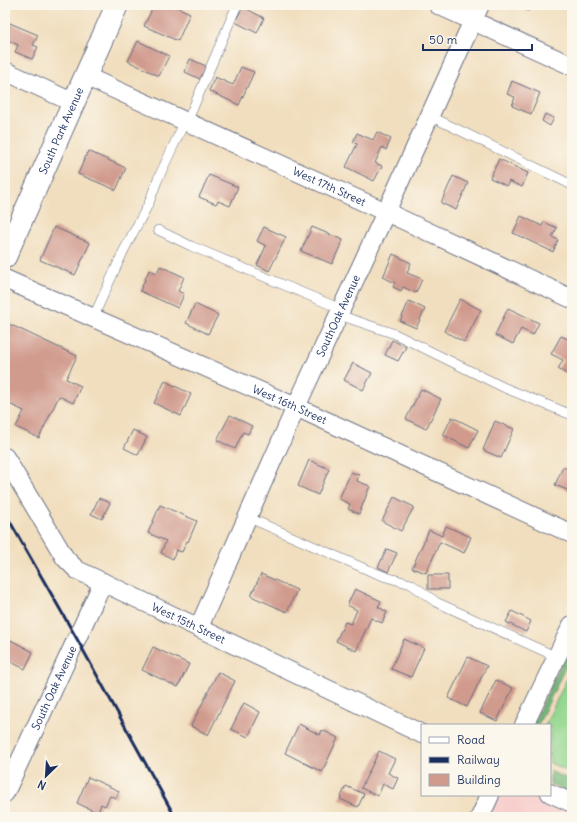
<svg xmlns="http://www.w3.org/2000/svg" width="577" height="822" viewBox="0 0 577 822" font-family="Delius,sans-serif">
  <rect width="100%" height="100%" fill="#fbf7ec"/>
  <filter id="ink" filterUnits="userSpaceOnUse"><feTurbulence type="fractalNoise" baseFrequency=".025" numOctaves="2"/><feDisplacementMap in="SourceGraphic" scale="8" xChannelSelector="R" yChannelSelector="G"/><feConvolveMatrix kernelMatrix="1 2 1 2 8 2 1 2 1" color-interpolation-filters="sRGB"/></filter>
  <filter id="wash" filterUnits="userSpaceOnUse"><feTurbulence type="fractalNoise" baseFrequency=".012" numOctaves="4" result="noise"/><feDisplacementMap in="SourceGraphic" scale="16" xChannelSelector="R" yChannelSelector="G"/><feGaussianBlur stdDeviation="0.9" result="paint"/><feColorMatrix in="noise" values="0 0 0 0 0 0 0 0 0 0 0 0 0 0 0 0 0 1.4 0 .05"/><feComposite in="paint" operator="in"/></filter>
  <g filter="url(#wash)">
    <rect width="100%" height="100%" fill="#f1debe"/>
    <path fill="#f7d0cd" d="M498,795H533L572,812V817H488Z"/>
    <path fill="#94d78f" stroke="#588376" d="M572,668V773L550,763V725H545Z"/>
    <path fill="#77b87a" stroke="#49746c" d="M572,642V653L538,725H532Z
      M550,771L572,781V794L550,784Z"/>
    <g id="blocks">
      <path fill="#d09a8d" d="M154,5H172L190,13L178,41L144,26Z
        M296,5H312L309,11Z
        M515,5H530L528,11Z
        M243,7L264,18L257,33L235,22Z
        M5,21L38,35L33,45L38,47L32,59L15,52L18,45L5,39Z
        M138,41L169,56L159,76L128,61Z
        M190,59L206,66L200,79L185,72Z
        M241,67L254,72L239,105L209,91L215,77L233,85Z
        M512,81L540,93L531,114L512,106L515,97L507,94Z
        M545,114L554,118L550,126L542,121Z
        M377,132L391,139L386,150L382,147L375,163L382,166L374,181L346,167L357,144L353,142L357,133L373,140Z
        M88,151L126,168L116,190L78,174Z
        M499,159L528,173L522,187L509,181L507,186L490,178Z
        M209,175L238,187L230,206L218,201L216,204L199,197Z
        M453,176L468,183L456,210L441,203Z
        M521,216L542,226L544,222L557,228L552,237L558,240L553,252L513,233Z
        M54,227L90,243L75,275L40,260Z
        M264,227L286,237L269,271L257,265L266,246L257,241Z
        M312,227L343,240L332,264L301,251Z
        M393,254L411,263L407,273L422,279L416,293L403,287L401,291L393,287L395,283L383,277Z
        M160,266L184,277L178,291L184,294L178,308L140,291L149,270L157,273Z
        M460,299L481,310L464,342L444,331Z
        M409,301L425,309L416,328L400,321Z
        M195,304L218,315L208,334L186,323Z
        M508,308L539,323L533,335L521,329L513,344L495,335Z
        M7,323L77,356L66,379L81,386L73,403L59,396L39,438L16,427L24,411L5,402V327Z
        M561,336L572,341V377L558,369L563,360L551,354Z
        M392,340L406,347L398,361L385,355Z
        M353,363L372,373L363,390L344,380Z
        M165,381L191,394L181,416L154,403Z
        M421,389L441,399L426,429L406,419Z
        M230,415L252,426L248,434L243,432L235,449L217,440Z
        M452,417L478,430L469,448L443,435Z
        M495,421L514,429L501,458L483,450Z
        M133,430L147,437L138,455L124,448Z
        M309,460L329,469L318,495L298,486Z
        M563,467L572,471V492L555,485Z
        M351,472L359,475L357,481L370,486L359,514L348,509L350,504L339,499Z
        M394,497L414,507L401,531L382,521Z
        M99,498L110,503L102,519L91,514Z
        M160,505L197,521L188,542L187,541L182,552L176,550L173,559L161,553L166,541L148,533Z
        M446,526L471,537L464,553L440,542L426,573L412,568L429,530L442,536Z
        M387,549L397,553L388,572L378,567Z
        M261,574L297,590L287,612L251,596Z
        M428,575H448V589H428Z
        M355,589L381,601L378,607L387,612L382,623L371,618L356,651L336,641L345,622L351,624L357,610L347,605Z
        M512,611L531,621L526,632L506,622Z
        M5,637L33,652L25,669L5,659Z
        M404,639L424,648L411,677L391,669Z
        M153,647L189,664L178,687L142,670Z
        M468,657L487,666L467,707L448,698Z
        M218,672L235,681L208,735L191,726Z
        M496,680L513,688L497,721L480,713Z
        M244,703L260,712L248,737L231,729Z
        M299,724L320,735L322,730L338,738L322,772L285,753Z
        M379,751L395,759L388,773L398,778L393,789L383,784L378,796L361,788Z
        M88,777L119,791L116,798L110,796L105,806L101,804L98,813L77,803Z
        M346,786L364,794L358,807L340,799Z"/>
    </g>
  </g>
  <g filter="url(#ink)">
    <use href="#blocks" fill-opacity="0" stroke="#666c80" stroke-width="1"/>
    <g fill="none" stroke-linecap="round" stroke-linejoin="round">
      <defs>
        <path id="lane" d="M430,116L572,185
          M187,122L237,5
          M158,230L191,246L341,309
          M339,315L395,334L505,388L572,415
          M93,318L124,250L149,203L157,181L185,121
          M247,517L368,570L386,577L411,584L436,602L557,657"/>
        <g id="street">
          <path d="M438,5L572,66"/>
          <path d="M5,71L74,103"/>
          <path id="s1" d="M85,76L386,212L572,299"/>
          <path id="s2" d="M5,279L296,407L572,534"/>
          <path id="s3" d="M5,457L65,558L77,570L422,734"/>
          <path id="s4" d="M199,627L296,407L386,212L480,5"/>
          <path d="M524,725L572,625"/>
          <path id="s5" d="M5,793L103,582"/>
          <path d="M550,793L572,803"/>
          <path d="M480,817L490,795"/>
        </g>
        <g id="secondary">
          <path id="s6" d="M5,257L117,5"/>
        </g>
      </defs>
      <use href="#lane" stroke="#666c80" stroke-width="10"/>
      <use href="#street" stroke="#666c80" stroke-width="20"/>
      <use href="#secondary" stroke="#666c80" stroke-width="24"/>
      <use href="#lane" stroke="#fff" stroke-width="9"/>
      <use href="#street" stroke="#fff" stroke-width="18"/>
      <use href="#secondary" stroke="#fff" stroke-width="22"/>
      <path stroke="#1b2f5e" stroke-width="3" d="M5,513L77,639L175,817"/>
    </g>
  </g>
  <g text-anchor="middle" stroke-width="3.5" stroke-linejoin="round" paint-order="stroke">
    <g font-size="11" fill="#1b2f5e" stroke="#fbf7ec">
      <text dy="4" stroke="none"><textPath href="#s6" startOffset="138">South Park Avenue</textPath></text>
      <text dy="4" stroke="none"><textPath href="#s1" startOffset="268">West 17th Street</textPath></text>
      <text dy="4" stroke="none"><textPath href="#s4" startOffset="341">SouthOak Avenue</textPath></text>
      <text dy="4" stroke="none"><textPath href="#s2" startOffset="311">West 16th Street</textPath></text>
      <text dy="4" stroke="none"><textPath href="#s3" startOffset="258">West 15th Street</textPath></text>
      <text dy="4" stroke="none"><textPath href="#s5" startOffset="116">South Oak Avenue</textPath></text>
    </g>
  </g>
  <rect width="577" height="822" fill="none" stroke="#fbf7ec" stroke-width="20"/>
  <rect x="421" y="724" width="130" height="72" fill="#fbf7ec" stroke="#a1a7b3"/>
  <rect x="429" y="737" width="20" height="6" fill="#ffffff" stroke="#a1a7b3"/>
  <text x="457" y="744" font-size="12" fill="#1b2f5e">Road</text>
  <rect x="429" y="757" width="20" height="6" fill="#1b2f5e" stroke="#a1a7b3"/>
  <text x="457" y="764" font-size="12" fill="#1b2f5e">Railway</text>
  <rect x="429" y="774" width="20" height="12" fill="#d09a8d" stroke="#a1a7b3"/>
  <text x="457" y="784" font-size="12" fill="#1b2f5e">Building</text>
  <g transform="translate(46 776) rotate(205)" stroke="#fbf7ec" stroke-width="3" paint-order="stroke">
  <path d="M0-3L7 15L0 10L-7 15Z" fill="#1b2f5e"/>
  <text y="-6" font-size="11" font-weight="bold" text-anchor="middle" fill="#1b2f5e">N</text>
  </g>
  <path d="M423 44v6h109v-6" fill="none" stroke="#1b2f5e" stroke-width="2"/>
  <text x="429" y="44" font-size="12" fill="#1b2f5e" stroke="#fbf7ec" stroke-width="3" paint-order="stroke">50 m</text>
</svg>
